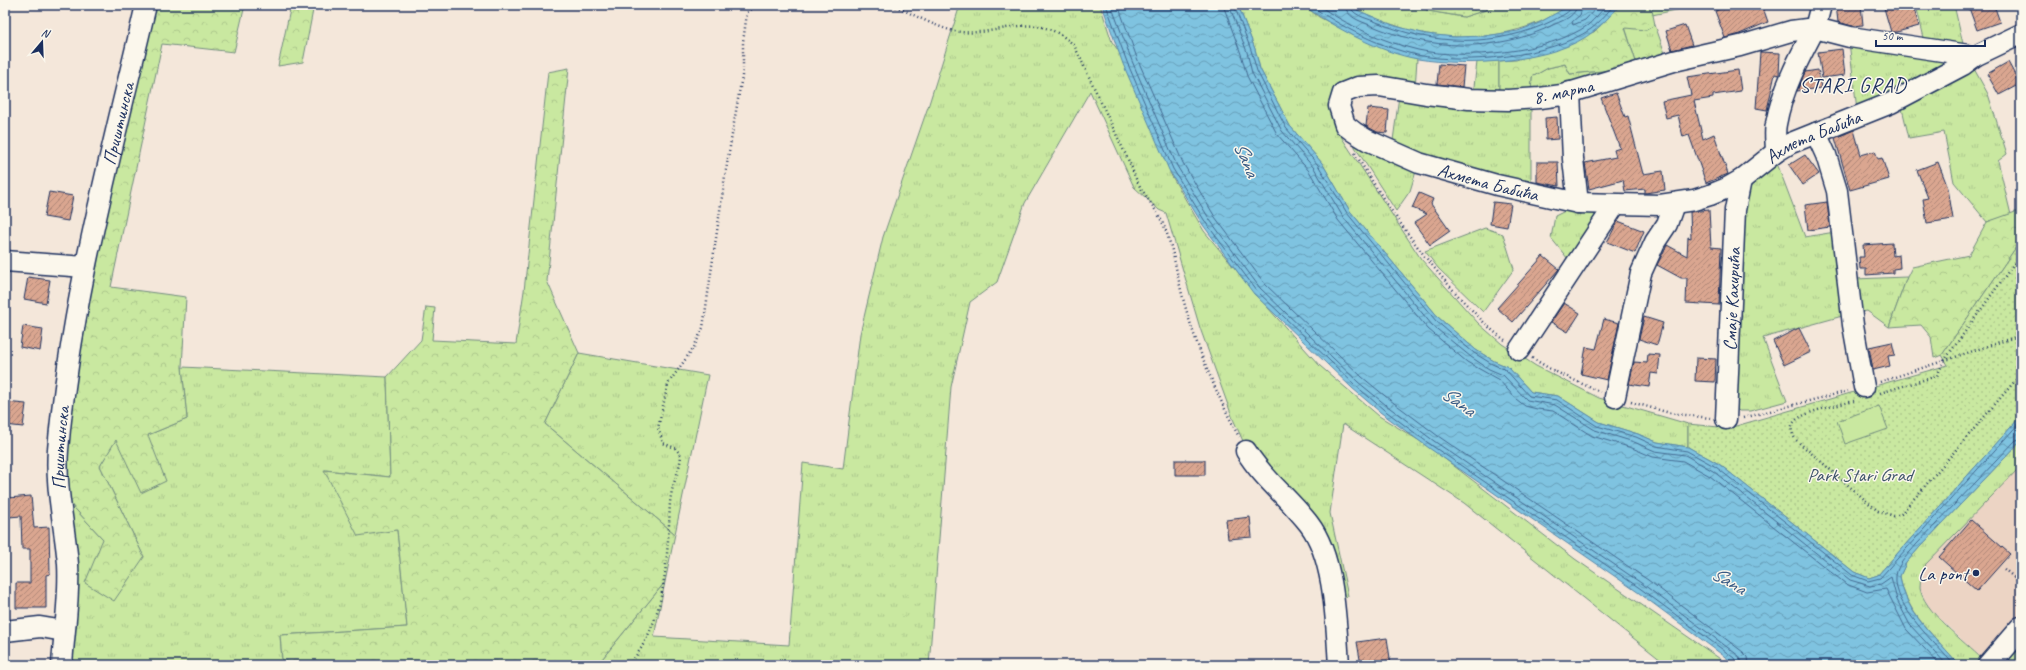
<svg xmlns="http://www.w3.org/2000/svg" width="2026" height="670" viewBox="0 0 2026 670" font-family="Caveat,sans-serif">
  <defs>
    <pattern id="grass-tufts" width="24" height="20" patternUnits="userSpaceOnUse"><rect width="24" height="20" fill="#c9e8a0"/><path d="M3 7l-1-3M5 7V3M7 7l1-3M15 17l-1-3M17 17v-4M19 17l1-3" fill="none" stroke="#acc78c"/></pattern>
    <pattern id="forest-crowns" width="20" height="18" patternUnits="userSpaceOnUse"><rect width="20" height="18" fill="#c9e8a0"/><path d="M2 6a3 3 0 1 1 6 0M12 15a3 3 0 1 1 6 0" fill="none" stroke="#acc78c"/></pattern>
    <pattern id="park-dots" width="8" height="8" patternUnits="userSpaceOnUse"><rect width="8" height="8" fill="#c9e8a0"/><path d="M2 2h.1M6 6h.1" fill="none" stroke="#acc78c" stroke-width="1.8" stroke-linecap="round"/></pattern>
    <pattern id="water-waves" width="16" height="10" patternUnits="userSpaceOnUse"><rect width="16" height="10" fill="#7fc3e0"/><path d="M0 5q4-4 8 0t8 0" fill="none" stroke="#679fb9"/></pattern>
    <pattern id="building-hatch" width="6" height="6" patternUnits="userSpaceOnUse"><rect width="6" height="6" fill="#daa690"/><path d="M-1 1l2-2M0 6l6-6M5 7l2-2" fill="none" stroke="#b08879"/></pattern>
  </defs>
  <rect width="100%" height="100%" fill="#f4e7da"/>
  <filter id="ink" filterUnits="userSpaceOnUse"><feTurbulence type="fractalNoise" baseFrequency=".025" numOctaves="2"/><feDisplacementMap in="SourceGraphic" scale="8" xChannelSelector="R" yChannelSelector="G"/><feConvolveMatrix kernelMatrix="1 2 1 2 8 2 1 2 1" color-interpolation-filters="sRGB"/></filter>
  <g filter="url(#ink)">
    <path fill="#ecd4c4" d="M2020,465L2021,615L1982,659L1933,612L1925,600L1920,588L1921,577L1924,566Z"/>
    <path fill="url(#grass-tufts)" stroke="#728c7f" d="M960,5H1100L1112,42L1135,73L1170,126V173L1204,231L1260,299L1320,366L1379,416L1428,446L1575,559L1729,665H1667L1464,503L1343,424L1330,513L1348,596L1338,600L1325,542L1248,452L1233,419L1200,328L1166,213L1159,210L1134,187L1090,91L1025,203L997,282L970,302L951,387L929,665H614L602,659L665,582L654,637L789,645L803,463L843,469L860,334L883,237L929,104Z
      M1238,5H1303L1319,17L1361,39L1417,59L1415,89L1354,81L1341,125L1342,138L1421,259L1478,323L1502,344L1536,366L1599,398L1688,424V447L1657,442L1638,434L1599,422L1558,396L1531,392L1508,367L1494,361L1476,350L1439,318L1350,211L1322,163L1290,126L1260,69L1255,49Z
      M1353,5H1420L1428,11L1464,17L1501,5H1570C1521,40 1450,46 1394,25C1381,21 1369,15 1357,10Z
      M1651,5H1700L1652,15Z
      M1916,5H1954L1964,48L1925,42Z
      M1655,25L1667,59L1637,65L1625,27L1646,30Z
      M1849,42L1950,58L1948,65L1857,110Z
      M1499,61V95H1473L1477,62Z
      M1565,64L1570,74L1613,70L1618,72L1531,93L1532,77L1548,68Z
      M1973,67L1988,94L2007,154L1998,161L2011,215L1987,222L1954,182L1944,132L1909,138L1901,104Z
      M1399,96L1531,105V188L1392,148Z
      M1354,141L1417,168L1410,191L1396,211L1355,147Z
      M1775,158L1805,237L1847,230L1854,279L1907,277L1889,327L1867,311L1846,315L1763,338L1787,401L1750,411H1739L1734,406L1742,191Z
      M1573,207L1605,210L1572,264L1551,238L1555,216Z
      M1485,228L1503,234L1514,269L1483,312L1438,268L1425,251Z
      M579,353L708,375L675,534L545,424Z
      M182,367L387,377L390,477L325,470L397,530L407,627L280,635L282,659L296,665H70L65,498L103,539L144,557L100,466L116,439L148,435L187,419Z
      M2021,441V466L1924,566C1922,572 1920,580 1920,587C1921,609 1966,643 1982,659L1977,665H1959C1936,636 1906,615 1900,576L1906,563L1919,548Z"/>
    <path fill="url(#forest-crowns)" stroke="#728c7f" d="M152,5H245L234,52L162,44L111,287L186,297L182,367L187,419L148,435L166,481L141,493L116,440L100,466L144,557L114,601L85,583L103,539L65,498V447L74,365Z
      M291,5H314L303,62L278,66Z
      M1620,5H1651L1655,25L1646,30L1625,28L1637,65L1612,70L1570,74L1565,64L1548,68L1532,77L1531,93L1499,95V61L1516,60L1594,32Z
      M569,68L547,281L579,353L545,424L675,534L665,582L602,659L614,665H296L282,659L280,635L407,627L397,530L358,536L324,470L390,477L387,377L421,340L426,307L435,308L432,340L516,344L524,291L548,72Z
      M2021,210V240L1942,355L1934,358L1931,337L1921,325L1889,327L1907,277L1912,267L1969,255L1987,222Z"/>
    <path fill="url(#park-dots)" stroke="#728c7f" d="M1420,5H1501L1464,17L1428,11Z
      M2021,240V416L1878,575L1869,578L1854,572L1719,464L1688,447V424L1729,428L1948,365L1942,355Z
      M2021,643V665H2001Z"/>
    <path fill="#c9e8a0" stroke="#728c7f" d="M1879,406L1888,429L1845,444L1837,421Z"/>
    <path fill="url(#water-waves)" stroke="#5788ac" d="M1102,5H1238L1255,49L1260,69L1290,126L1322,163L1350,211L1439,318L1476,350L1494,361L1508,367L1531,392L1558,396L1599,422L1638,434L1657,442L1688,447L1719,464L1854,572L1869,578L1878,575L2021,416V441L1919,548L1906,563L1900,576C1905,615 1936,636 1959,665H1736L1639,593L1429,448L1380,412L1352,388L1254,294L1203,225L1169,170L1123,64Z
      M1303,5H1353L1357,10L1395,26L1426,34L1455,37L1485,36L1518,31L1539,23L1570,5H1620C1611,14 1604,24 1594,31C1556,63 1466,67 1418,59C1381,53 1333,27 1303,5Z"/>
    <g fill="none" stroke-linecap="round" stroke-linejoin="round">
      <path stroke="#436a92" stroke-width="1" d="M1106,5L1127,62L1173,169L1206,223L1257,291L1355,385L1383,409L1431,445L1641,589L1734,658L1738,665
        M1111,5L1132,61L1177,166L1210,220L1260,288L1358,382L1386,405L1434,441L1644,585L1739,656L1743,665
        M1118,5L1137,58L1183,163L1215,217L1265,284L1362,377L1390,400L1438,436L1648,580L1743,652L1748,657L1749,665
        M1223,5L1241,54L1247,76L1277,134L1309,171L1338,220L1428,329L1467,362L1499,380L1516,399L1525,406L1537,409L1553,411L1592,436L1632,448L1653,457L1683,461L1710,476L1846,584L1867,592L1886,589L1906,629L1940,665
        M1229,5L1247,52L1252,73L1282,131L1314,168L1343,217L1432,325L1471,357L1489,369L1503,375L1527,400L1555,405L1595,430L1634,442L1655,451L1685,455L1713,471L1850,580L1870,586L1881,584L1891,577L1897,600L1910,625L1947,665
        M1234,5L1251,50L1257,71L1286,128L1318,165L1347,213L1436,321L1474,353L1492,364L1506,370L1529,396L1557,400L1597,426L1636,437L1656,446L1687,451L1716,467L1852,575L1868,581L1880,578L2021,421
        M1310,5C1341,27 1380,47 1417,55C1465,65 1550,57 1591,29C1599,23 1607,13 1614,5
        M1318,5C1346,25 1384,42 1418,50C1464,60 1549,53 1588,25C1595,19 1601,11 1607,5
        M1345,5C1346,17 1360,21 1370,25C1428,50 1497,54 1555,24C1564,20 1576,16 1577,5
        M1350,5C1351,15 1366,18 1374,21C1431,46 1498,48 1554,20C1560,16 1571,13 1572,5
        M1583,5L1580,15L1572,22L1573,25L1585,20L1599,5
        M1954,665C1936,643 1893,607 1896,576C1897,564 1909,554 1916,545L2016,440L2021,439"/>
    </g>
    <path fill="url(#building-hatch)" stroke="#1b2f5e" d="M1730,5H1762L1768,22L1737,35L1725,38L1715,11Z
      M1836,5H1861L1863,25L1852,26L1838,22Z
      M1894,5H1913L1919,26L1897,32H1891L1884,8Z
      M1968,5H1994L2000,22L1977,30Z
      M1685,25L1692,45L1672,50L1666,31Z
      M1842,49L1845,75L1822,78L1818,52Z
      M1760,52L1780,53L1779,75L1775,74L1767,110L1756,108Z
      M2008,62L2020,84L1999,95L1987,74Z
      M1439,64L1464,66L1462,87L1437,84Z
      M1738,70L1741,91L1713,95V98L1694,101L1703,139L1714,134L1728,174L1706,183L1689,135L1683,137L1678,115L1666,118L1662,101L1691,95L1687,77Z
      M1818,70L1821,88L1797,91L1805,72Z
      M1616,93L1625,117L1628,116L1643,174L1663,171L1665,190L1645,193V189L1625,191L1623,180L1589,189L1585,163L1616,157L1614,150L1620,148L1601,98Z
      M1368,108L1389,110L1387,133L1377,132L1366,126Z
      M1557,117L1558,139L1546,140L1545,118Z
      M1854,130L1861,155L1875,151L1878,159L1882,158L1889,179L1850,190L1835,138Z
      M1805,155L1819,174L1803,185L1789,165Z
      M1537,162H1558L1559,186L1537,182Z
      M1938,162L1948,188L1953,219L1927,223L1923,199L1928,198L1917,170Z
      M49,192L73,196L68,221L44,217Z
      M1419,193L1433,199L1431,204L1450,231L1430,245L1414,223L1427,214L1412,208Z
      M1493,202L1511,204L1507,227L1490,224Z
      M1827,202L1830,227L1808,230L1805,205Z
      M1709,210L1711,247L1721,248L1719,305L1686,303L1687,278H1681L1657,265L1667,245L1687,256L1688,237L1691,238L1690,212Z
      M1618,221L1644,231L1635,253L1607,242Z
      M1892,243L1893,256L1899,255L1900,268L1893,269V273L1866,275V269H1860L1859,257H1864L1863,245Z
      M1543,256L1559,269L1513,322L1497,308Z
      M28,277L50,280L46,303L24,299Z
      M1564,303L1580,313L1568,332L1551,322Z
      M1644,317L1663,323L1657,345L1639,339Z
      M1604,319L1619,323L1607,380L1581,374L1586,347L1596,349Z
      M23,326L43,329L40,351L20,347Z
      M1799,328L1811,352L1784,365L1773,341Z
      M1892,342L1895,355L1888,356L1890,366L1873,370L1869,347Z
      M1648,354L1660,355L1658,374L1651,373L1649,387L1629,384L1634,362L1647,363Z
      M1696,358L1716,359L1715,382L1695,381Z
      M5,402L26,404L23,427L5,425Z
      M1175,460H1205V475H1175Z
      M31,496L34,528L49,527L50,574L46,575V608H16V583H30V549H22L21,516L9,517L8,498Z
      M1250,517L1252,537L1228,539L1226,520Z
      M1971,520L2010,554L1977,591L1939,557Z
      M1387,638L1391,665H1361L1357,642Z"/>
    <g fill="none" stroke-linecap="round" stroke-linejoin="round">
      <defs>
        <g id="minor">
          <path id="s1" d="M1821,5L1815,28L1791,31L1740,46L1674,61L1562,95L1540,98L1508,100L1469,99L1426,94L1379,86L1358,87L1343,93L1339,106L1345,125L1354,132L1367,140L1419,163L1497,185L1578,203L1660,205L1694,200L1710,195L1727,188L1741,180L1776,152L1791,143L1891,103L1963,65L1975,56L2021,34"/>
          <path d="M1570,92L1573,159L1578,203"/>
          <path d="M1816,133L1826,155L1837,191L1853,325L1864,387"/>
          <path d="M1776,152C1776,143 1774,133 1776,124C1782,90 1799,58 1815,28L1850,37L1975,56"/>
          <path d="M5,261L85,267"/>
          <path d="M1519,350L1615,205"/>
          <path d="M1615,397L1641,273L1655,242L1667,224L1674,204"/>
          <path id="s2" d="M1726,419L1735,210L1741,180"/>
          <path d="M1246,451C1263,479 1289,498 1309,524C1335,558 1336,623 1339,665"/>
          <path d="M5,631L40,627L64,631"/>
          <path id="s3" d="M62,665C64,632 70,597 68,564C65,527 55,488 58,450C71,299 112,152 146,5"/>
        </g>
        <path id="major" d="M1989,665L2021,628"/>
      </defs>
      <use href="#minor" stroke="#1b2f5e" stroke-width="23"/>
      <use href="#major" stroke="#1b2f5e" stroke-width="25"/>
      <path stroke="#1b2f5e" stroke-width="2.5" stroke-dasharray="1 3" stroke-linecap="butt" d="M806,5H821
        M892,5C912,13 939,30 961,32C1006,36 1033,8 1074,45L1132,168C1138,190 1155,205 1164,226C1174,250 1177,277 1184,302C1197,349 1217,395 1239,437
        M1355,153C1387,207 1422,257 1465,303C1478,316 1490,330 1505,340
        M1532,358L1552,370L1600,392
        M1880,382L2021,335
        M1880,393L1937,376L1944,361L2021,254
        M1854,401C1839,405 1805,411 1795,421C1789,427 1792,434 1796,440L1878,511L1894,516L1901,514L2021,374
        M1631,402L1670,413L1710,418
        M1743,418L1848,391
        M2004,569L2021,583
        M629,665C663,624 666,575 669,524C670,515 669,505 671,496C673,481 680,471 681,455L675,448L663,443L658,428L668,384L694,347L703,328L725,176L743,70V42L747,13L755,6L760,5"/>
      <use href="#minor" stroke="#fbf7ec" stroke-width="20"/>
      <use href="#major" stroke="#fbf7ec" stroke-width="22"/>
    </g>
  </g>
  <circle fill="#1b2f5e" stroke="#fbf7ec" stroke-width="1.5" cx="1976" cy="573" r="4"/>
  <g text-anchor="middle" stroke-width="3" stroke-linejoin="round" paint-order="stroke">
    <g font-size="19" fill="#1b2f5e" stroke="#fbf7ec">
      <text transform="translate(1563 91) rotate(-12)" y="7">8. марта</text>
      <text dy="7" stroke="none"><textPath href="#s3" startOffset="548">Приштинска</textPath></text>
      <text dy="7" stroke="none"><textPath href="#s1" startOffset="1041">Ахмета Бабића</textPath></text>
      <text dy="7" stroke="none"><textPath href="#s1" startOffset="696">Ахмета Бабића</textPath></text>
      <text dy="7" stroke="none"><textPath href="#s2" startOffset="120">Смaје Кахирића</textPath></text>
      <text dy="7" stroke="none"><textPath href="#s3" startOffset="218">Приштинска</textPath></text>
    </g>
    <g font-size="19" fill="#3e546b" stroke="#fbf7ec">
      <text x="1860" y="481">Park Stari Grad</text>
    </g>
    <g font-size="19" fill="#1b2f5e" stroke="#fbf7ec" text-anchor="end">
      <text x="1968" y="580">La pont</text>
    </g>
    <g font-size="20" font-style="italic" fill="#395b85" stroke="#fbf7ec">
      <text transform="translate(1247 159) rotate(67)" y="7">Sana</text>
      <text transform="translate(1459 401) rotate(36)" y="7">Sana</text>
      <text transform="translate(1729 580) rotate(31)" y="7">Sana</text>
    </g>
    <g font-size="21" letter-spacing="1" fill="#1b2f5e" stroke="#fbf7ec">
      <text x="1853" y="92">STARI GRAD</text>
    </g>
  </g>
  <rect width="2026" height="670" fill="none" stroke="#fbf7ec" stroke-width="20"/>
  <rect x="10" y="10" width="2006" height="650" fill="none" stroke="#1b2f5e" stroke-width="1.5" filter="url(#ink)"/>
  <g transform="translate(42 42) rotate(19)" stroke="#fbf7ec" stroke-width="3" paint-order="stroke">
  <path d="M0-3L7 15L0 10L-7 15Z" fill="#1b2f5e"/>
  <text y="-6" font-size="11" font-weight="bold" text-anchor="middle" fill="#1b2f5e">N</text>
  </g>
  <path d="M1876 40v6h109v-6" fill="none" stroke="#1b2f5e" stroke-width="2"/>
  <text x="1882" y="40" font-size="12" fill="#1b2f5e" stroke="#fbf7ec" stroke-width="3" paint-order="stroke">50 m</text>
</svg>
